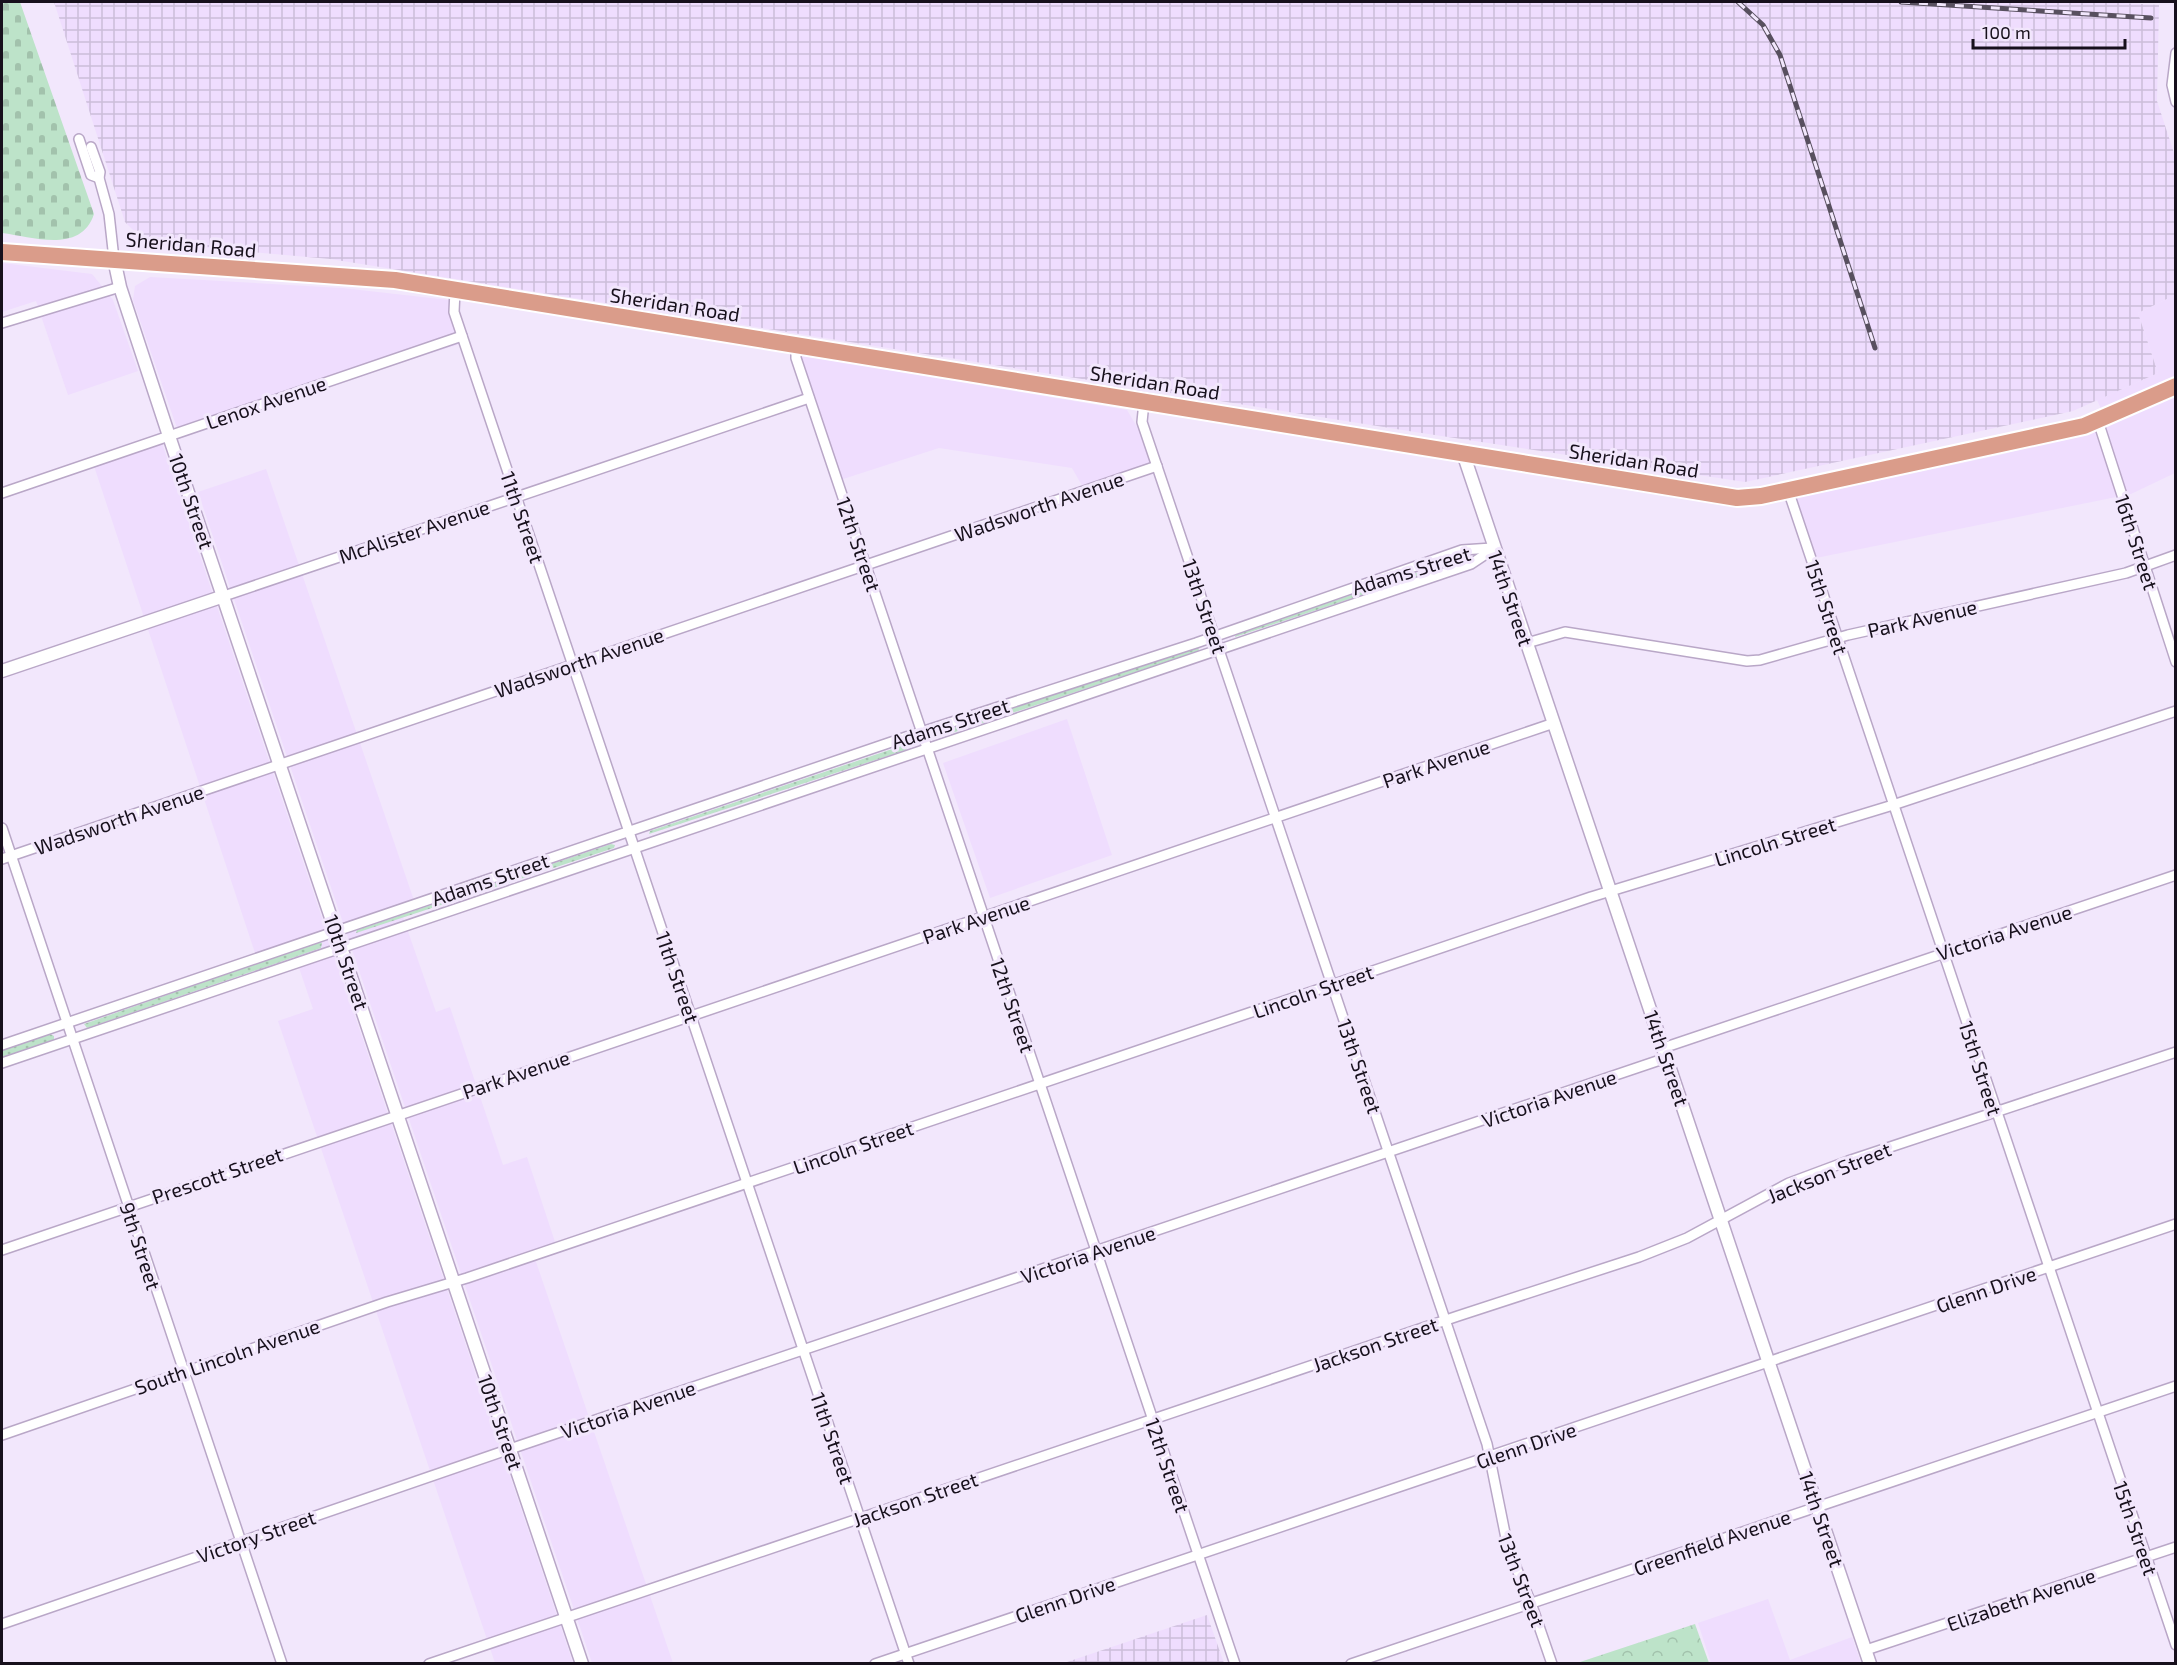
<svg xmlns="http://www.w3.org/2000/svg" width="2177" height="1665" viewBox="0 0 2177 1665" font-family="'Exo 2',sans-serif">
<defs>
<pattern id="industrial-grid" width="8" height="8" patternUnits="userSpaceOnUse" patternTransform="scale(1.5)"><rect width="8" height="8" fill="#efddfe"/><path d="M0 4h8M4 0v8" fill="none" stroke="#ccbdd9"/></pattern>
<pattern id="grass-dots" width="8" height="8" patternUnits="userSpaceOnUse" patternTransform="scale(1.5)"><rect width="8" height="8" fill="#bde3c9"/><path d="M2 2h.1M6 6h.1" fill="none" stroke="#a2c2ac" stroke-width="1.8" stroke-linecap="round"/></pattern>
<pattern id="cemetery-stones" width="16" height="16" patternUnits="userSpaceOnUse" patternTransform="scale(1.5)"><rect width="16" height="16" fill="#bde3c9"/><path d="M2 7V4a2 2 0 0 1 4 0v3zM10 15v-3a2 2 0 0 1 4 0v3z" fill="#a2c2ac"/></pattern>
<pattern id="park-crowns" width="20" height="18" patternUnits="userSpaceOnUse" patternTransform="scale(1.5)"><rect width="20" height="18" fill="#bde3c9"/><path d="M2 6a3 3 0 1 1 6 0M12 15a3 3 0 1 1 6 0" fill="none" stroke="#a2c2ac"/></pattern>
</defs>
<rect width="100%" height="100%" fill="#f2e7fc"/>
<!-- built -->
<g fill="#efddfe">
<path d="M 2,263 L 92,274 L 113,300 L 138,371 L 68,395 L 36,301 L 2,312 Z"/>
<path d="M 150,277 L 342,288 L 449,300 L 463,343 L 179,434 L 133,300 L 135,286 Z"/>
<path d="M 2175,295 L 2175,473 L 2131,494 L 1816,558 L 1796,498 L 2000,455 L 2109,426 L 2097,400 L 2158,373 L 2138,313 Z"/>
<path d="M 794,354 L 1127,410 L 1140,432 L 1152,469 L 1084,489 L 1072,468 L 939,448 L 837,481 Z"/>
<path d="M 161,440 L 573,1663 L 495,1663 L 278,1021 L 313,1009 L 294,953 L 259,965 L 93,463 Z"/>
<path d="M 266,469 L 418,912 L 403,917 L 436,1012 L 450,1007 L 503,1165 L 527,1157 L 557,1248 L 534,1256 L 673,1663 L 592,1663 L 198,492 Z"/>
<path d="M 1067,719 L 1112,855 L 990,898 L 943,763 Z"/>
<path d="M 1768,1599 L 1790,1660 L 1852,1637 L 1861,1663 L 1711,1663 L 1698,1623 Z"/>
</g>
<!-- industrial -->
<g fill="url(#industrial-grid)">
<path d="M 54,2 L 2104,2 L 2159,5 L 2157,101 L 2175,156 L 2175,295 L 2138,313 L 2158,373 L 2073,411 L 1745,482 L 1415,432 L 330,259 L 162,244 L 140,237 L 125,222 Z"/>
<path d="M 1207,1615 L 1224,1663 L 1064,1663 Z"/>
</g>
<!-- grass -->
<g fill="url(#grass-dots)">
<path d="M 1466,556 L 1469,555 L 1470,559 L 1235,637 L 1236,634 Z"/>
<path d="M 1198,646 L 1199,651 L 943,736 L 944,731 Z"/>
<path d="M 904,745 L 907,747 L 906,750 L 649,834 L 650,831 Z"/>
<path d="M 611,844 L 615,845 L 614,848 L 356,933 L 357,930 Z"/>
<path d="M 318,942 L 322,943 L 321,948 L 90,1027 L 87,1028 L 84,1024 Z"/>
<path d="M 50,1034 L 54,1036 L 54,1040 L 2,1058 L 2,1050 Z"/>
</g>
<!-- cemetery -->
<path fill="url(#cemetery-stones)" d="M 2,2 L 20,2 L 94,214 C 81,254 33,237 2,233 Z"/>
<!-- park -->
<path fill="url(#park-crowns)" d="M 1695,1624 L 1709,1663 L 1577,1663 Z"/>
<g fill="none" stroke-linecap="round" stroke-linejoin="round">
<defs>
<g id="minor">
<path d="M 2176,53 L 2172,85 L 2176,102"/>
<path d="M 79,139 L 91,175 L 99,178"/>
<path d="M 91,147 L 100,172 L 99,178 L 109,214 L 114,259"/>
<path d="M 455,290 L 454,312 L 909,1664"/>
<path d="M 2,323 L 120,287"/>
<path d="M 796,345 L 796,358 L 1235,1664"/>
<path d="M 1144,402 L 1142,422 L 1487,1444 L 1508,1548 L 1531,1603 L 1552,1664"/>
<path d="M 2098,421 L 2176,662"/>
<path d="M 1788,490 L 2176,1645"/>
<path d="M 2,493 L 462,336"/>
<path d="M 224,596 L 809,398"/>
<path d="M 1527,643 L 1565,632 L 1747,661 L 1760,660 L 1848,635 L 2126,573 L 2176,555"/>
<path d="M 2,828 L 282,1664"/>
<path d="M 2,859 L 1157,466"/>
<path d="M 2,1045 L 909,736 L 1196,643 L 1462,550 L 1492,548"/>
<path d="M 1663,1048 L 2176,875"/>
<path d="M 2,1063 L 1471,564 L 1495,548"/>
<path d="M 2,1250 L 1554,723"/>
<path d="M 2,1435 L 387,1302 L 467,1278 L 1591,897 L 1893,805 L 2176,711"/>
<path d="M 2,1624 L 510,1449 L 1666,1058"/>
<path d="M 1866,1650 L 2176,1547"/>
<path d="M 429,1664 L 1458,1316 L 1639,1257 L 1687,1238 L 1789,1183 L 1848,1161 L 2176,1052"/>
<path d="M 875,1664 L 2176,1224"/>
<path d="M 1351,1664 L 2176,1386"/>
</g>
<g id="tertiary">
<path d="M 114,259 L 120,287 L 169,436 L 582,1664"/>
<path d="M 1463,453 L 1870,1664"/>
<path d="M 2,671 L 224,596"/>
</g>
<path id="trunk" d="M 2,252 L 395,280 L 1737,498 L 1761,496 L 2084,426 L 2176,386"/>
</defs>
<!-- minor casing -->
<use href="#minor" stroke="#b9a7c7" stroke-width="12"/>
<!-- tertiary casing -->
<use href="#tertiary" stroke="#b9a7c7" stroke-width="15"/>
<!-- trunk casing -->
<use href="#trunk" stroke="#fff" stroke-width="20"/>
<!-- minor -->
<use href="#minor" stroke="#fff" stroke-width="9"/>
<!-- tertiary -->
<use href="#tertiary" stroke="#fff" stroke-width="12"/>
<!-- trunk -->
<use href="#trunk" stroke="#da9c8a" stroke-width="16"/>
<defs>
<g id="rail">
<path d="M 1738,2 L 1763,25 L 1780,55 L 1875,348"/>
<path d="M 1901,2 L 2151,18"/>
</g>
</defs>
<!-- rail casing -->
<use href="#rail" stroke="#58505f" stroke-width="5"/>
<!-- rail -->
<use href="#rail" stroke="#f2e7fc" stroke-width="3" stroke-dasharray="9" stroke-linecap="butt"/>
</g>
<g text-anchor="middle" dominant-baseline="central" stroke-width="6" stroke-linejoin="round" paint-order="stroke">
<!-- street labels -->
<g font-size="20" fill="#17101c" stroke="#f2e7fc">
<text transform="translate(191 244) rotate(5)">Sheridan Road</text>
<text transform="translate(675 304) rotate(9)">Sheridan Road</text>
<text transform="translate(1155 382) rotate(9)">Sheridan Road</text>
<text transform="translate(266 402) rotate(-19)">Lenox Avenue</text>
<text transform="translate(1634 460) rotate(9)">Sheridan Road</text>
<text transform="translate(192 501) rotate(71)">10th Street</text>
<text transform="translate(1039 506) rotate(-19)">Wadsworth Avenue</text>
<text transform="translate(523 517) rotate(71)">11th Street</text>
<text transform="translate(414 531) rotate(-19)">McAlister Avenue</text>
<text transform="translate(2137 542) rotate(72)">16th Street</text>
<text transform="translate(859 544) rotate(71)">12th Street</text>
<text transform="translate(1411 570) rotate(-17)">Adams Street</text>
<text transform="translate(1511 598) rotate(71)">14th Street</text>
<text transform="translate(1205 606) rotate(71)">13th Street</text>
<text transform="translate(1827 607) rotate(72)">15th Street</text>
<text transform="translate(1922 618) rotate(-13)">Park Avenue</text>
<text transform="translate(579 662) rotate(-19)">Wadsworth Avenue</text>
<text transform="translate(950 723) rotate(-18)">Adams Street</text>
<text transform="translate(1436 763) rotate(-19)">Park Avenue</text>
<text transform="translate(119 819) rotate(-19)">Wadsworth Avenue</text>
<text transform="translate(1775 841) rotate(-17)">Lincoln Street</text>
<text transform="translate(490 879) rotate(-19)">Adams Street</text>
<text transform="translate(976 919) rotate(-19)">Park Avenue</text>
<text transform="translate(2004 932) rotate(-18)">Victoria Avenue</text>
<text transform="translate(347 962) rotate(71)">10th Street</text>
<text transform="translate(678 977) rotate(71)">11th Street</text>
<text transform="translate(1313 991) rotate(-19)">Lincoln Street</text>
<text transform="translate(1013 1005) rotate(71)">12th Street</text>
<text transform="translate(1667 1058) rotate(71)">14th Street</text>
<text transform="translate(1360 1066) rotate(71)">13th Street</text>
<text transform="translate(1981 1068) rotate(72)">15th Street</text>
<text transform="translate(516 1074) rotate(-19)">Park Avenue</text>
<text transform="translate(1549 1098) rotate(-19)">Victoria Avenue</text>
<text transform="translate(853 1147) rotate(-19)">Lincoln Street</text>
<text transform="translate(1829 1172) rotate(-22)">Jackson Street</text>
<text transform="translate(217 1175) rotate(-19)">Prescott Street</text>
<text transform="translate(141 1246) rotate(72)">9th Street</text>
<text transform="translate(1088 1254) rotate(-19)">Victoria Avenue</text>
<text transform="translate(1986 1289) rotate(-19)">Glenn Drive</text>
<text transform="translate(1375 1344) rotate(-19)">Jackson Street</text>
<text transform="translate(227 1356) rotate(-19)">South Lincoln Avenue</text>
<text transform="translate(628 1409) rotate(-19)">Victoria Avenue</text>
<text transform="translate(501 1422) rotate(71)">10th Street</text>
<text transform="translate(833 1438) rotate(71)">11th Street</text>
<text transform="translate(1526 1445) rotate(-19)">Glenn Drive</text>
<text transform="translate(1168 1465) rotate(71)">12th Street</text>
<text transform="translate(915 1499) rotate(-19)">Jackson Street</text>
<text transform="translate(1822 1519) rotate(71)">14th Street</text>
<text transform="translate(2136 1528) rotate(71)">15th Street</text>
<text transform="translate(256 1536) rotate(-19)">Victory Street</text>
<text transform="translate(1712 1542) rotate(-19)">Greenfield Avenue</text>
<text transform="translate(1522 1580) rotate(69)">13th Street</text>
<text transform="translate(1065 1599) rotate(-19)">Glenn Drive</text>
<text transform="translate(2021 1599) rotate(-19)">Elizabeth Avenue</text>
</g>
</g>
<!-- border -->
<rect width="2177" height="1665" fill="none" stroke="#17101c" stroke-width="6"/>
<!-- scale -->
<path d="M1973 39v9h152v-9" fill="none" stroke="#17101c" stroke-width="3"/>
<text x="1982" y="39" font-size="18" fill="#17101c" stroke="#f2e7fc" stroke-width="4.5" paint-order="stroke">100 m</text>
</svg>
